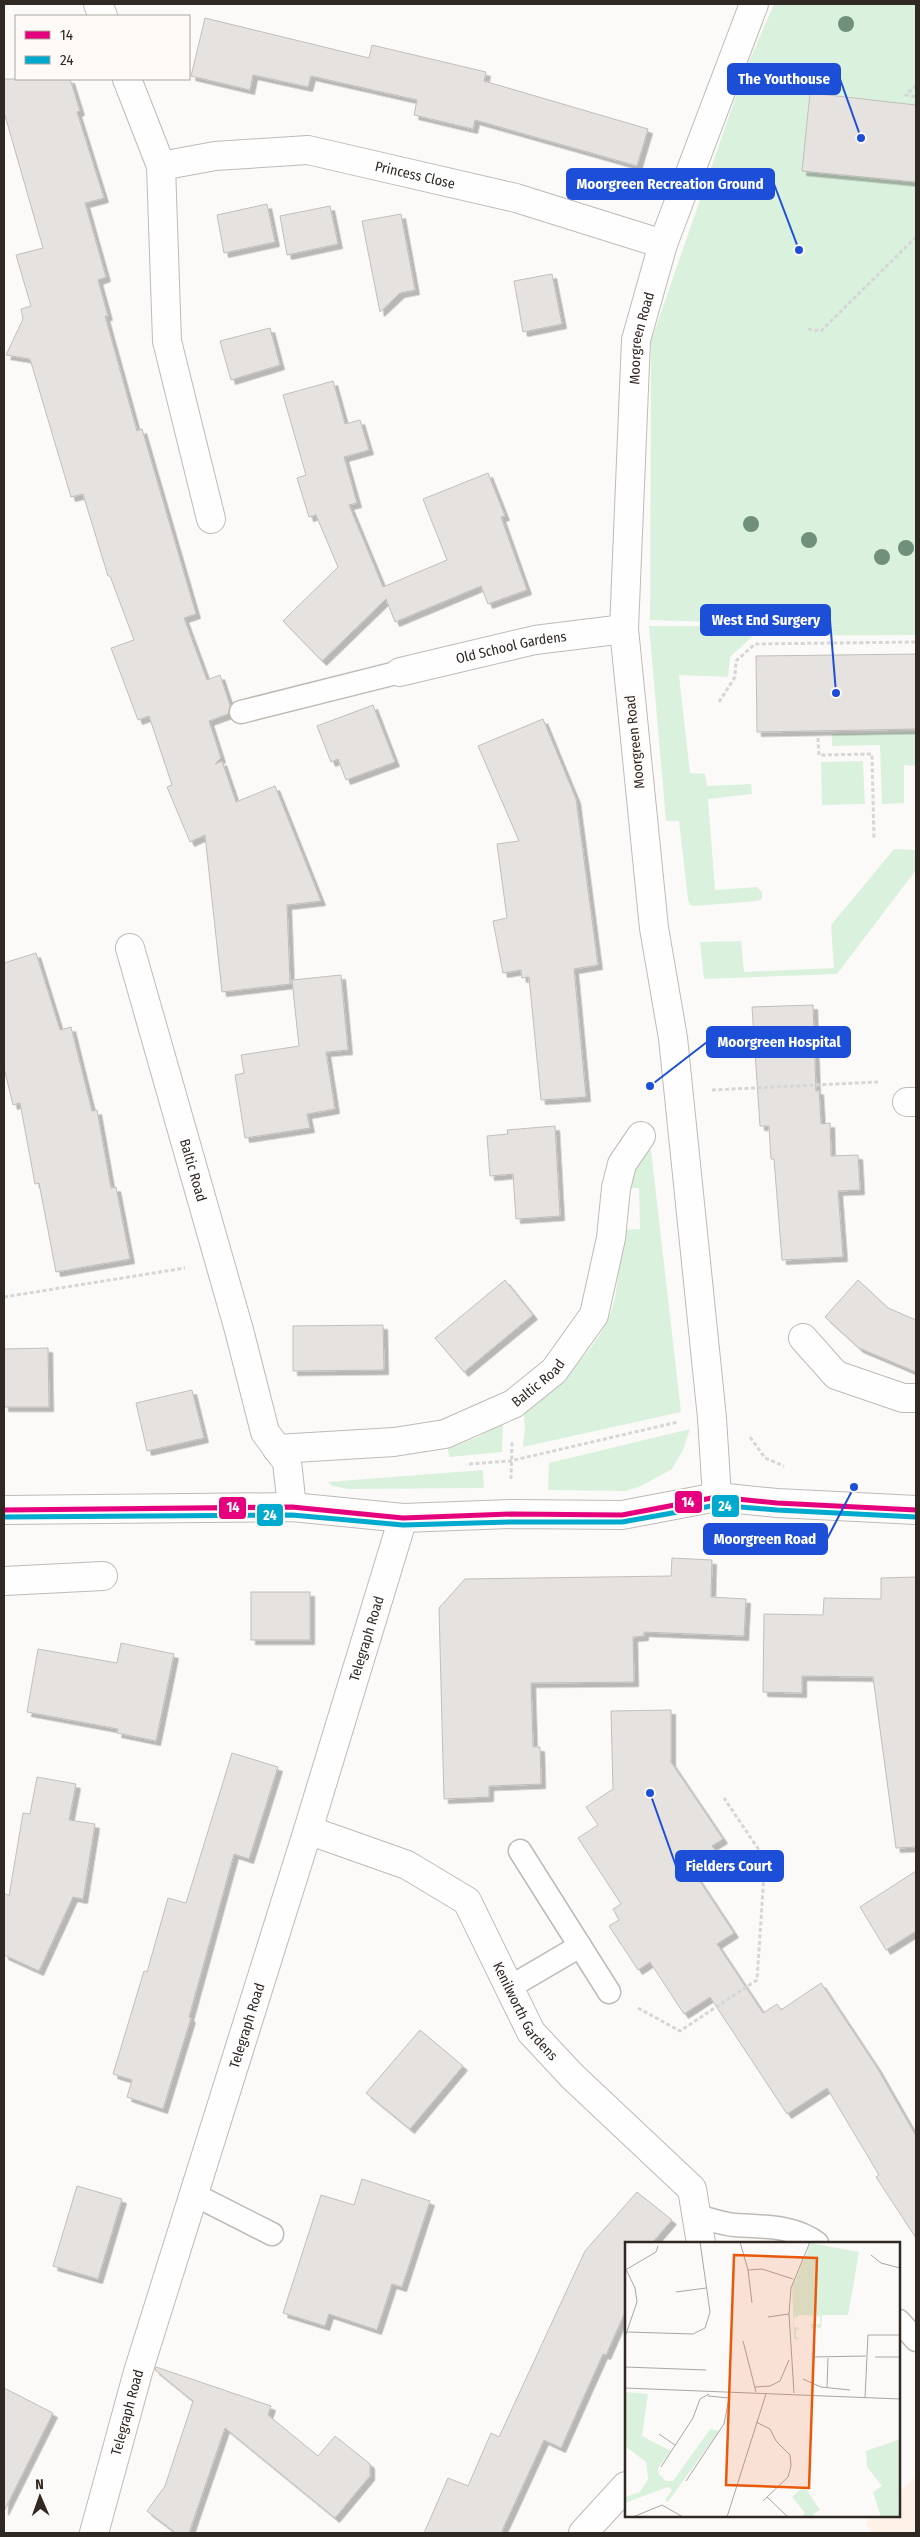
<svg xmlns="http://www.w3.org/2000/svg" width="920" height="2537" viewBox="0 0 920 2537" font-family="'Fira Sans Condensed',sans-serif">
<defs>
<filter id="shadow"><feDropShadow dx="4.5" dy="4.5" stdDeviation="0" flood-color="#0004"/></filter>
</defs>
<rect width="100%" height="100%" fill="#fcfaf8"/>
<!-- built -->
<path fill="#fef2e8" d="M 916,2476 L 916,2533 L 872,2533 L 865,2523 L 873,2516 L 899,2516 L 899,2492 Z"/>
<!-- green -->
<g fill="#daf1dd">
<path d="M 774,4 L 916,4 L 916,635 L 753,636 L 730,657 L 728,677 L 679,675 L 690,773 L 705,774 L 707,786 L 751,784 L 752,794 L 708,799 L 715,890 L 757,887 L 762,892 L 762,899 L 757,901 L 695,906 L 690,905 L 688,900 L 679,821 L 666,821 L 649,626 L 846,626 L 650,620 L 651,341 L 744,73 Z"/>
<path d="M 916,732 L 916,766 L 904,765 L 904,803 L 882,804 L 880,745 L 832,746 L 832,734 Z"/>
<path d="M 863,761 L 865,804 L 822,805 L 821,762 Z"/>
<path d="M 894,849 L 916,850 L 916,870 L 837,974 L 704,979 L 700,942 L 741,941 L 744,972 L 834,968 L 831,925 Z"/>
<path d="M 651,1150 L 681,1412 L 523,1447 L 525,1426 L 523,1410 C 556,1385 588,1359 607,1322 C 620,1296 618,1259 621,1230 L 640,1229 L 639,1188 L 627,1188 C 631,1175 637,1155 651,1150 Z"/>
<path d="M 503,1422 L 502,1452 L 449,1457 L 448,1449 L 478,1437 Z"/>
<path d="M 690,1429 L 683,1450 L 672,1469 L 641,1486 L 626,1491 L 548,1490 L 549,1463 Z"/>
<path d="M 483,1470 L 484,1488 L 348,1489 L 332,1486 L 328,1482 Z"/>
</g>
<!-- building -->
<g fill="#e6e2df" stroke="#c2beba" filter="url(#shadow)">
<path d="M 205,18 L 369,58 L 372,45 L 486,72 L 484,81 L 648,129 L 637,166 L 475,120 L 473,129 L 414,115 L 417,100 L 311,76 L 308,87 L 253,75 L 250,90 L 191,76 Z"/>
<path d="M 4,79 L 70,79 L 80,111 L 77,112 L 104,198 L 85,203 L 106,277 L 98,280 L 108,316 L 105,316 L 137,431 L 142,429 L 196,614 L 184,618 L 207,680 L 220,675 L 230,705 L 228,714 L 209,721 L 221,758 L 215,764 L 222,761 L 236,802 L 275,786 L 321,901 L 287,905 L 290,984 L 222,992 L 205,835 L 190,842 L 167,787 L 172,785 L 149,716 L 138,720 L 111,648 L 134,640 L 110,576 L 108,576 L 83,494 L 71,497 L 30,359 L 6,355 L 23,319 L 21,309 L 31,306 L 16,255 L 43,248 L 4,112 Z"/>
<path d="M 810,93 L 916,105 L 916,182 L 802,171 Z"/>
<path d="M 267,204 L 275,242 L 224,253 L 217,215 Z"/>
<path d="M 330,206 L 338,244 L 287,255 L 280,216 Z"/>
<path d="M 401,214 L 415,290 L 400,293 L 380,312 L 362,221 Z"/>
<path d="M 552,274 L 562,324 L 523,332 L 514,281 Z"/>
<path d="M 270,328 L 280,365 L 231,380 L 220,341 Z"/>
<path d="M 333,381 L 345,424 L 360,420 L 369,450 L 344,457 L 357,503 L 349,505 L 383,587 L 447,560 L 423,499 L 488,473 L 505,516 L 501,517 L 527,590 L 488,604 L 481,586 L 395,622 L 386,599 L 322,661 L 283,621 L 338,567 L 316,515 L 309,517 L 297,478 L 306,475 L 283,395 Z"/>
<path d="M 916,654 L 916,729 L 757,732 L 756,656 Z"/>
<path d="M 373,705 L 395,762 L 346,780 L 338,759 L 331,762 L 317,726 Z"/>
<path d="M 543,719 L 576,799 L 598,965 L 574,969 L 586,1097 L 541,1100 L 529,977 L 522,978 L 521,970 L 503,973 L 493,921 L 507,918 L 497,844 L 519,841 L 478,746 Z"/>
<path d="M 36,953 L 60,1030 L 71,1027 L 92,1111 L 97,1110 L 111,1188 L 116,1187 L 130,1259 L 56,1272 L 39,1183 L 35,1184 L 20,1103 L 13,1105 L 4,1068 L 4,963 Z"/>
<path d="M 341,975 L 348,1050 L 326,1052 L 335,1109 L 307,1114 L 310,1128 L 245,1138 L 235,1075 L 244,1073 L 241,1055 L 299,1046 L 292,980 Z"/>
<path d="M 813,1005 L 816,1091 L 819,1090 L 821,1124 L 830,1123 L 831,1156 L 858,1155 L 860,1190 L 838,1191 L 843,1257 L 782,1260 L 774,1159 L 771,1159 L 769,1126 L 760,1126 L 752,1007 Z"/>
<path d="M 555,1126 L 560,1216 L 516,1219 L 513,1174 L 490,1176 L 487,1136 L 508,1134 L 507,1130 Z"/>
<path d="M 505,1280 L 533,1315 L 464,1372 L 435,1338 Z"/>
<path d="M 858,1280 L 888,1308 L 916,1320 L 916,1372 L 859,1348 L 825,1317 Z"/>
<path d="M 383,1325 L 384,1370 L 293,1371 L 293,1326 Z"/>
<path d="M 48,1348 L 49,1407 L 4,1407 L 4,1349 Z"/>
<path d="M 192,1390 L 204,1438 L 147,1451 L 136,1403 Z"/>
<path d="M 672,1558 L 712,1560 L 711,1597 L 746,1599 L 744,1636 L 644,1632 L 644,1636 L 633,1637 L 634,1682 L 531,1683 L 533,1747 L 540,1747 L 541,1784 L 489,1786 L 489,1797 L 444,1799 L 439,1608 L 465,1579 L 671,1576 Z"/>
<path d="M 916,1577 L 916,1847 L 896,1848 L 873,1677 L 802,1676 L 802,1693 L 763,1692 L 764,1614 L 823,1615 L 824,1598 L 881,1599 L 881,1578 Z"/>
<rect x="251" y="1592" width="59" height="48"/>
<path d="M 121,1643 L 174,1654 L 156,1741 L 117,1733 L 118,1729 L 27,1712 L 38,1649 L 117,1663 Z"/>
<path d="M 671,1710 L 671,1762 L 723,1839 L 712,1846 L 720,1857 L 695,1874 L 734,1933 L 717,1944 L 763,2013 L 777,2004 L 781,2010 L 821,1983 L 876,2066 L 916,2136 L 916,2238 L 876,2177 L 879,2175 L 827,2088 L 787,2114 L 710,1997 L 684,2014 L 650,1962 L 638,1970 L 609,1926 L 619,1920 L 613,1909 L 621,1904 L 578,1838 L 598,1825 L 586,1807 L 613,1789 L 611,1711 Z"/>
<path d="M 232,1753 L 278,1767 L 249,1859 L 234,1854 L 189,2017 L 191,2018 L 163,2109 L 127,2097 L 132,2080 L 113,2074 L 144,1971 L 147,1972 L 168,1898 L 186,1903 Z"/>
<path d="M 37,1777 L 76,1784 L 69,1820 L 95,1824 L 83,1899 L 73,1897 L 39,1971 L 4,1955 L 4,1893 L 9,1896 L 23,1813 L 30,1814 Z"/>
<path d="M 916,1871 L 916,1931 L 886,1950 L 860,1907 Z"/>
<path d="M 420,2030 L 463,2066 L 410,2129 L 366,2093 Z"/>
<path d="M 362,2179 L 430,2201 L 402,2287 L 392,2284 L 377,2330 L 329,2314 L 325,2326 L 283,2313 L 321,2195 L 354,2205 Z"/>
<path d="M 77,2186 L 122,2199 L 98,2279 L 53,2266 Z"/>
<path d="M 637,2192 L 672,2220 L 652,2243 L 626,2243 L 626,2310 L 606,2355 L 603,2354 L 561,2448 L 544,2440 L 501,2533 L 424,2533 L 448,2478 L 468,2486 L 491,2433 L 499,2437 L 585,2251 Z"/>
<path d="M 156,2367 L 271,2406 L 268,2415 L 318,2456 L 335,2436 L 370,2464 L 370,2476 L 335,2518 L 225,2428 L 189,2533 L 176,2533 L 147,2511 L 165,2486 L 193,2401 L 155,2370 Z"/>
<path d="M 4,2388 L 53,2413 L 4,2511 Z"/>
</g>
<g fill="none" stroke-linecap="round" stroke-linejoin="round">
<defs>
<g id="lane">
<path d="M 241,712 L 400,672"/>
<path d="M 520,1851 L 609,1992"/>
<path d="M 510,1987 L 580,1946"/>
<path d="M 193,2194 L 272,2234"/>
<path d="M 697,2216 C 709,2219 722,2224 735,2225 C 763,2227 793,2225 817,2243"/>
<path d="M 899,2321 L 916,2340"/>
</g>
<g id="street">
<path d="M 98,4 L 103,16"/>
<path d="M 127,79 L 161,166 L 167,341 L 211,519"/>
<path id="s1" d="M 161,166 L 215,156 L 308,150 L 516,198 L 663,244"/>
<path id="s2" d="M 400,672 L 535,640 L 624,629"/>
<path id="s3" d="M 130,948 L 239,1330 L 265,1432 L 287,1462 L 292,1507"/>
<path d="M 907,1102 L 916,1102"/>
<path d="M 803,1338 L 836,1375 L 903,1398 L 916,1398"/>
<path id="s4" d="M 277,1449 L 394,1442 L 445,1434 L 513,1404 L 554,1371 L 594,1315 L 611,1238 L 616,1188 L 622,1164 L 641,1136"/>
<path d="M 4,1581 L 103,1576"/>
<path id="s5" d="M 308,1830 L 407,1865 L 467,1901 L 531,2032 L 572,2076 L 692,2189 L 701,2243"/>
<path d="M 583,2533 L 626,2486"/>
</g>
<g id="secondary">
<path id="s6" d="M 717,1497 L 712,1418 L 673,1038 L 654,928 L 624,629 L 636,340 L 663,244 L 754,4"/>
<path d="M 4,1510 L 292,1507 L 403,1518 L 512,1514 L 622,1515 L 717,1497 L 777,1503 L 916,1510"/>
<path id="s7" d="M 94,2533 L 138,2372 L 308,1830 L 403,1518"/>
</g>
</defs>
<!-- lane casing -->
<use href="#lane" stroke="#bebab6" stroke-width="25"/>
<!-- street casing -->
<use href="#street" stroke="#bebab6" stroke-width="30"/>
<!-- secondary casing -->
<use href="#secondary" stroke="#bebab6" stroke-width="30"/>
<!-- path -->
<g stroke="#d7d6d6" stroke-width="3" stroke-dasharray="4 2.5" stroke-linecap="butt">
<path d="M 916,85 L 906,95 L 916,97"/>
<path d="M 808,329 L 821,331 L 916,237"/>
<path d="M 719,702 L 735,677 L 736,661 L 755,644 L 916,642"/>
<path d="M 818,738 L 819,755 L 872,754 L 874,839"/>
<path d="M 712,1090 L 878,1082"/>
<path d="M 4,1297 L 185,1268"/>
<path d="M 750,1437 L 765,1458 L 784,1466"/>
<path d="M 469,1464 L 510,1461 L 678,1422"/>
<path d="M 511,1479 L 512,1442"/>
<path d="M 638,2008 L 680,2031 L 757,1980 L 765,1859 L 724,1798"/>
</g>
<!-- lane -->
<use href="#lane" stroke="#fffefe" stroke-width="22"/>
<!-- street -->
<use href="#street" stroke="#fffefe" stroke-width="28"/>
<!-- secondary -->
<use href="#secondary" stroke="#fffefe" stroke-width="28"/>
<defs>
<path id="bus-1" d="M 4,1510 L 292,1507 L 403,1518 L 512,1514 L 622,1515 L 717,1497 L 777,1503 L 916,1510"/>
<path id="bus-2" d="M 4,1517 L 292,1515 L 403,1525 L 512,1522 L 622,1522 L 717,1505 L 777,1510 L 916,1517"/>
</defs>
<!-- bus-1 casing -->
<use href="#bus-1" stroke="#fdfaf7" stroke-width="9"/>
<!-- bus-2 casing -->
<use href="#bus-2" stroke="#fdfaf7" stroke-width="9"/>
<!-- bus-1 -->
<use href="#bus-1" stroke="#e5007d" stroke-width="5"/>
<!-- bus-2 -->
<use href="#bus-2" stroke="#00a9ce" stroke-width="5"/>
</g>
<!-- trees -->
<g fill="#71907c">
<circle cx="846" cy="24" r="8"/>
<circle cx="751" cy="524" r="8"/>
<circle cx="809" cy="540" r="8"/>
<circle cx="906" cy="548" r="8"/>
<circle cx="882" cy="557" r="8"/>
</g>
<g text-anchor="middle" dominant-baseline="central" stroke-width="4" stroke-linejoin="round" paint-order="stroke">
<!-- street labels -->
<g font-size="14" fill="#2f2823" stroke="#fdfaf7">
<text stroke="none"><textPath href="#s1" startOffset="258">Princess Close</textPath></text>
<text stroke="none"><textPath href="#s6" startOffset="1165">Moorgreen Road</textPath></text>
<text stroke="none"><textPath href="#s2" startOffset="114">Old School Gardens</textPath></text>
<text transform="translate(635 742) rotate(-96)">Moorgreen Road</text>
<text stroke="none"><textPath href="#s3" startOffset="231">Baltic Road</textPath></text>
<text stroke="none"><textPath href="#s4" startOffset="276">Baltic Road</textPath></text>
<text stroke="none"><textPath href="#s7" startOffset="935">Telegraph Road</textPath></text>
<text stroke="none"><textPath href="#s5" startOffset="300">Kenilworth Gardens</textPath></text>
<text stroke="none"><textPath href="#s7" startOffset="530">Telegraph Road</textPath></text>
<text stroke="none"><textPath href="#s7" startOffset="125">Telegraph Road</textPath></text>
</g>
</g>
<!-- overview -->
<g transform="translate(625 2242)">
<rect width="275" height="275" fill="#fcfaf8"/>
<path d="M 186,1 L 234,10 L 229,40 L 223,73 L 197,73 L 196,86 L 189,85 L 186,88 L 186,83 L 182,82 L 195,82 L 195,74 L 175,73 L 169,76 L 169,85 L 175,86 L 171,88 L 171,95 L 175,97 L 169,97 L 167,46 ZM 0,150 L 23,152 L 17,194 L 46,209 L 33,226 L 34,232 L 41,239 L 48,239 L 85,187 L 94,189 L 43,260 L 40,258 L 47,248 L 43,245 L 0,261 L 0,255 L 15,250 L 23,237 L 21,220 L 0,204 ZM 275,197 L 275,275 L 256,275 L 248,250 L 257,244 L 242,225 L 241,209 ZM 179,244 L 195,268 L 188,272 L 190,275 L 176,275 L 180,271 L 167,255 Z" fill="#daf1dd"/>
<path fill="none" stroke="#aaa6a3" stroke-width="1" d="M 115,0 L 123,28 L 127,61M 246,13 L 256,21 L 275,26M 0,25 L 10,46 L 12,60 L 0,95M 2,27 L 31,10 L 33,4M 123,28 L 137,27 L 168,37M 51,50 L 81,46M 143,75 L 164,72M 2,90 L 68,92 L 80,86 L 85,70 L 75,0M 118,99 L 131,150M 188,115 L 241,114M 250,115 L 275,115M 0,125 L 81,128M 178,137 L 196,145 L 225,148M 130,145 L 145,144 L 155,139 L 164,118M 0,146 L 275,157M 202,146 L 203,116M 169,151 L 164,72 L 166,46 L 185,0M 240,156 L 243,93 L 275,93M 131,180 L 145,187 L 151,199 L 165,213 L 166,224 L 163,235 L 138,259M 34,192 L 50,203M 36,225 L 68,176 L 75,157 L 84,152M 61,239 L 99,182 L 104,156 L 83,154M 142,255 L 163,275M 8,275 L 37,263 L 58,275M 102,275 L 141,152"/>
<path fill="#e8590c" fill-opacity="0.15" stroke="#e8590c" stroke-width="2.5" d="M 109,13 L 192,16 L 184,246 L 101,243 Z"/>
<rect width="275" height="275" fill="none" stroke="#2f2823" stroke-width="2.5"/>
</g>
<!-- callouts -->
<path fill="none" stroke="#1d4ed8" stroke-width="2" d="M861 138L840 79M799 250L774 184M836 693L830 620M650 1086L707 1042M854 1487L827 1539M650 1793L676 1866"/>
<g fill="#1d4ed8" stroke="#fdfaf7" stroke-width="2">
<circle cx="861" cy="138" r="5"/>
<circle cx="799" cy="250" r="5"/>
<circle cx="836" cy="693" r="5"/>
<circle cx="650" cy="1086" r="5"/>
<circle cx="854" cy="1487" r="5"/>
<circle cx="650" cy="1793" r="5"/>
</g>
<g fill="#1d4ed8" stroke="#1d4ed8" stroke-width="2">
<rect x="728" y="64" width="112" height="30" rx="5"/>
<rect x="567" y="169" width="207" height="30" rx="5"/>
<rect x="701" y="605" width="129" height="30" rx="5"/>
<rect x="707" y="1027" width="143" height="30" rx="5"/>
<rect x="704" y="1524" width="123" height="30" rx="5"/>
<rect x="676" y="1851" width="107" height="30" rx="5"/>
</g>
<g font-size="15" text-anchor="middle" font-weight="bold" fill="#fff">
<text x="784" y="84">The Youthouse</text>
<text x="670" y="189">Moorgreen Recreation Ground</text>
<text x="766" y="625">West End Surgery</text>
<text x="779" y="1047">Moorgreen Hospital</text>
<text x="765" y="1544">Moorgreen Road</text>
<text x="729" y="1871">Fielders Court</text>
</g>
<g stroke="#fdfaf7" stroke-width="2">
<rect x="674" y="1490" width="29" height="24" rx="5" fill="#e5007d"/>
<rect x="711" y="1494" width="29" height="24" rx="5" fill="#00a9ce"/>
<rect x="218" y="1496" width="29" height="24" rx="5" fill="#e5007d"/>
<rect x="256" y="1503" width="28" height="24" rx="5" fill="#00a9ce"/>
</g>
<g font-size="14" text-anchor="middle" font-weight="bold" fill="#fff">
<text x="688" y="1507">14</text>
<text x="725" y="1511">24</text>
<text x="233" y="1512">14</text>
<text x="270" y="1520">24</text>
</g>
<!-- border -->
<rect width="920" height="2537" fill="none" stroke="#2f2823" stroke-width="10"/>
<!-- legend -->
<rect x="15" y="15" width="175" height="65" fill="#fdfaf7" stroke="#aba6a2"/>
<rect x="25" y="31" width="25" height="8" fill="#e5007d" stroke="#aba6a2"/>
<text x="60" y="40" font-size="15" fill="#2f2823">14</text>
<rect x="25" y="56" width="25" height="8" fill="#00a9ce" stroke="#aba6a2"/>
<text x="60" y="65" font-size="15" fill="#2f2823">24</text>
<!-- north arrow -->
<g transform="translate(40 2497) rotate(358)" stroke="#fdfaf7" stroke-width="4" paint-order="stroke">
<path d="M0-4L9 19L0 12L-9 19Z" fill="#2f2823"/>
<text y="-8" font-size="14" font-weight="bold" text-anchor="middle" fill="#2f2823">N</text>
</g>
</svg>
